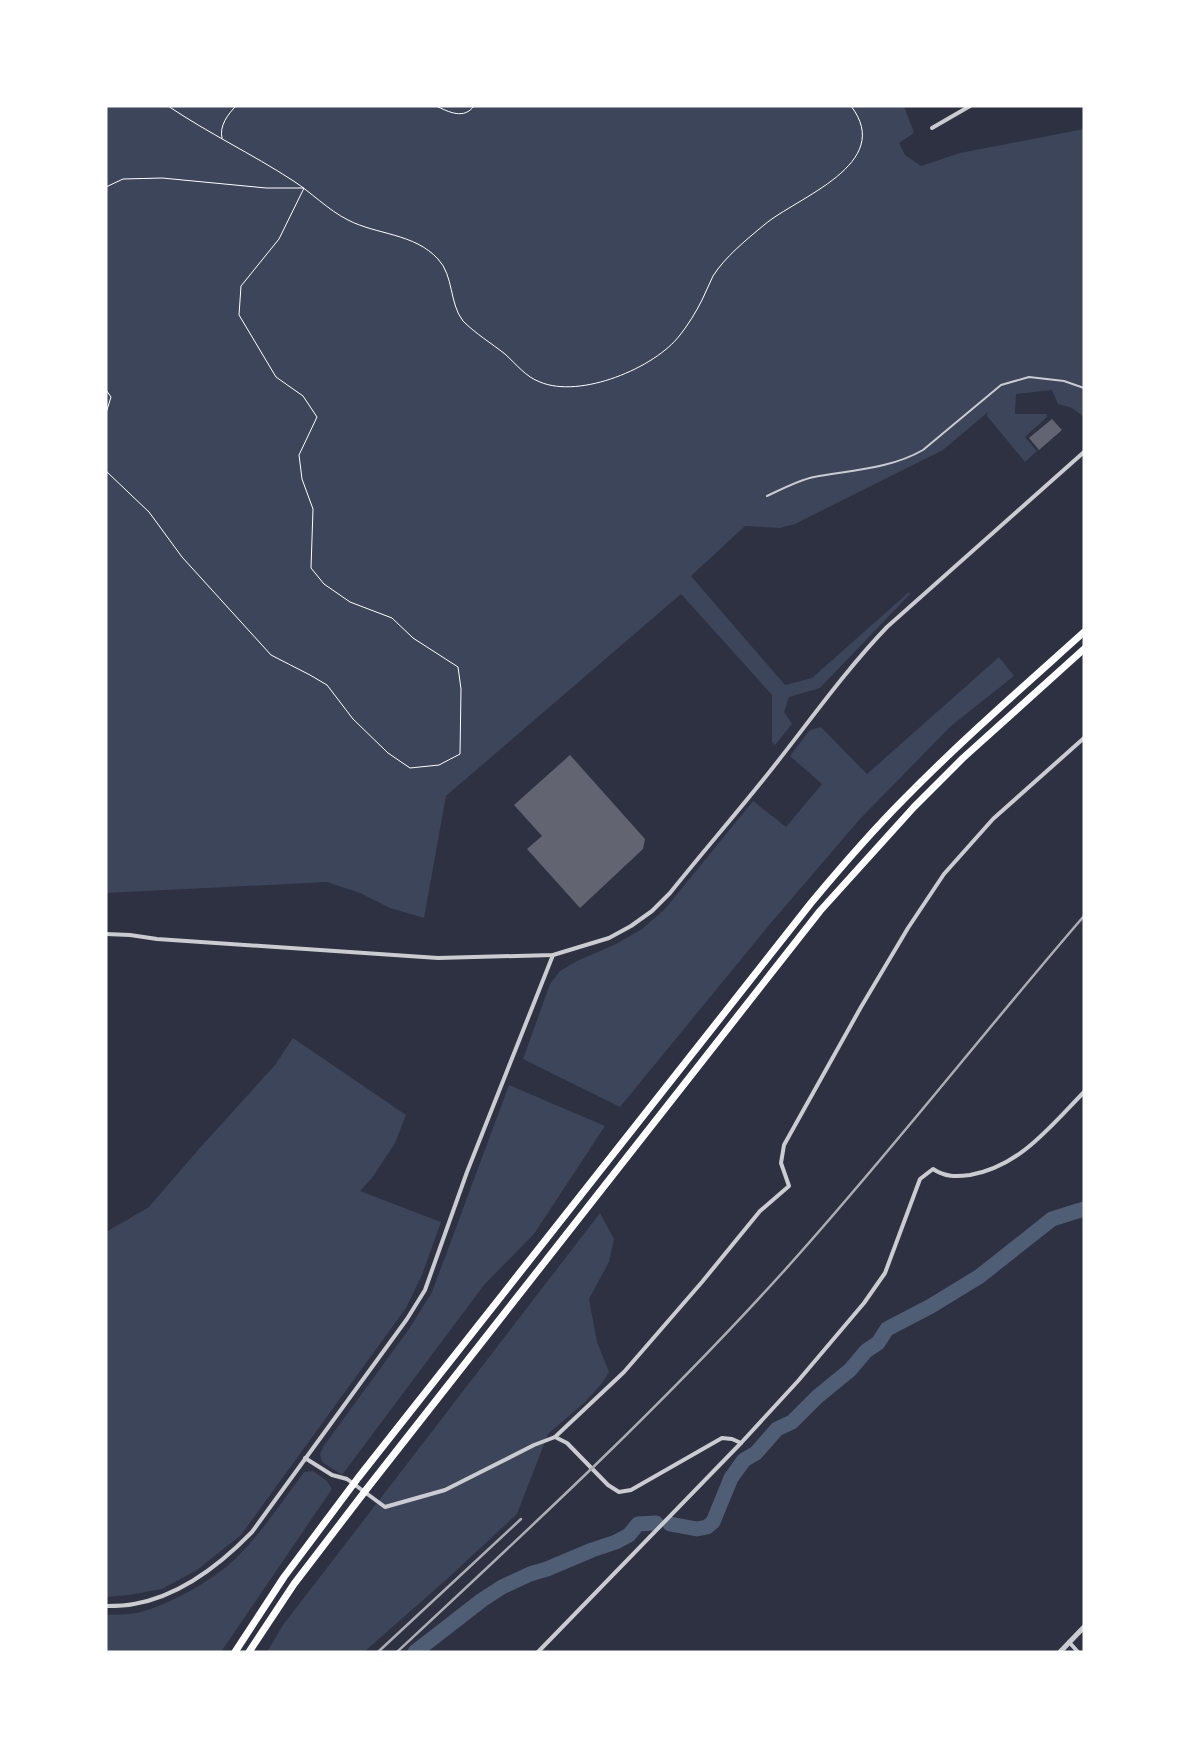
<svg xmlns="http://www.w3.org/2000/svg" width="1190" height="1758" viewBox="0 0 1190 1758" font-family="'Exo 2',sans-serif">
<rect width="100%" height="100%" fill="#2d3142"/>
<!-- green -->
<g fill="#3c4559">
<path d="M 106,106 L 904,106 L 914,133 L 899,143 L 905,155 L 921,166 L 960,153 L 1084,129 L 1084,417 L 1072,408 L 1058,404 L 1052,390 L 1016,394 L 1015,414 L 1046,414 L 1047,417 L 1025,437 L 1037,451 L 1025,462 L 987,416 L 988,412 L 943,450 L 795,524 L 780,528 L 745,526 L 691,576 L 785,685 L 812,678 L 909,592 L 910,594 L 820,688 L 789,697 L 784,712 L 792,724 L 775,745 L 772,742 L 772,695 L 681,594 L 446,796 L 424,918 L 390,908 L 360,893 L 327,882 L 106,893 Z"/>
<path d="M 999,657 L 1014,676 L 951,726 L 860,819 L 770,924 L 620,1107 L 523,1059 L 550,984 L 560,971 L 577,961 L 616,944 L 642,929 L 665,909 L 753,801 L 786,827 L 822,784 L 790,756 L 810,730 L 821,727 L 867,774 Z"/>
<path d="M 293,1038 L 406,1115 L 395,1143 L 372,1178 L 360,1191 L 441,1222 L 422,1275 L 406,1308 L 241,1535 L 197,1570 L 162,1589 L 129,1595 L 106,1597 L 106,1232 L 149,1207 L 198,1150 L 275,1065 Z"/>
<path d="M 509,1085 L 605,1126 L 534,1234 L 484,1285 L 342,1475 L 322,1462 L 320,1454 L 323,1447 L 409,1329 L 432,1292 Z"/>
<path d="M 600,1213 L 614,1239 L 609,1262 L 589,1299 L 597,1342 L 609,1372 L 603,1382 L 585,1402 L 548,1434 L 517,1514 L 447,1579 L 364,1652 L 267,1652 L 283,1625 Z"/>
<path d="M 313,1471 L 327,1481 L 332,1489 L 221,1652 L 106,1652 L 106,1615 C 116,1614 127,1615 137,1613 C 170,1605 218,1578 241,1553 C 265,1528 284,1499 304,1472 Z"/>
</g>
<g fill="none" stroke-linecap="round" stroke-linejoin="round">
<!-- river -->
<g stroke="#4f5d75" stroke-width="15">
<path d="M 670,1524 L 697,1529 L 707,1527 L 713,1522 L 731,1478 L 744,1460 L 756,1453 L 777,1429 L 792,1422 L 817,1397 L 850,1370 L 866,1351 L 878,1343 L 887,1329 L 931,1306 L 980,1276 L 1052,1219 L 1084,1209"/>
<path d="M 415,1652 L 482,1600 L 502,1587 L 530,1574 L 547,1569 L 592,1550 L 616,1542 L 629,1535 L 638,1524 L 656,1523"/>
</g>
</g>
<!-- building -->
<g fill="#626471">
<path d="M 1052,419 L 1062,430 L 1039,450 L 1029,438 Z"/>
<path d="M 570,755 L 645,839 L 643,849 L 580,908 L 527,849 L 542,836 L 514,805 Z"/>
</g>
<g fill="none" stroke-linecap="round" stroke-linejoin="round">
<!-- path -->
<g stroke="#fff" stroke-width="1">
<path d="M 168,106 C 208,133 252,154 292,180 C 311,192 328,210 348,220 C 377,235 414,233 438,259 C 454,276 449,303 463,321 C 476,334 491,343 505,354 C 516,364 526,377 540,382 C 580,399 655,368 680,335 C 688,325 696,312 702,300 C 706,292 709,284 713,276 C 725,257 746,240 764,225 C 797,197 896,164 851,106"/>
<path d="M 436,106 C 449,112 464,120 474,106"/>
<path d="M 222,138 C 219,126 228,114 236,106"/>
<path d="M 106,187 L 123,179 L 162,178 L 266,188 L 304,188 L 279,239 L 241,286 L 239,315 L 276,377 L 303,396 L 317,417 L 299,455 L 302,479 L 313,509 L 311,568 L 324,584 L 350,602 L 392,618 L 413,638 L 458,667 L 461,689 L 460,754 L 439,765 L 410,768 L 388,753 L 353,719 L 327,685 L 310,675 L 271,655 L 182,557 L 149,512 L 107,472 L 106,470"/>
<path d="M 106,390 L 111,397 L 106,413"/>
</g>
<!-- service -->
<path stroke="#caccd0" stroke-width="2" d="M 767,496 C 782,489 799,480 814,477 C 851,470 890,469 923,450 L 1001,385 L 1029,377 L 1064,381 L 1084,388"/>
<!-- minor -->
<g stroke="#caccd0" stroke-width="4">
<path d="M 932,128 L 970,106"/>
<path d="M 106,934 L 130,935 L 157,939 L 438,958 L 553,955 L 609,938 L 631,926 L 652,911 L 670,893 C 702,853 735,815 767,775 C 807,725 843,673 887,627 L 1084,452"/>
<path d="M 555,1437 L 624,1372 L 702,1282 L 760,1211 L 789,1186 L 781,1163 L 784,1145 L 861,1007 L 908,928 L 944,874 L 993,819 L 1084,738"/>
<path d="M 305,1458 L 332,1475 L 347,1479 L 385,1507 L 445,1490 L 534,1445 L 555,1437 L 567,1443 L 608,1485 L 619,1492 L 631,1490 L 722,1438 L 732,1439 L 741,1443"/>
<path d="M 106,1606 C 115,1606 125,1606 134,1604 C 180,1596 220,1565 252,1532 L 407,1319 L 425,1290 L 467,1172 L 553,955"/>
<path d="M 1069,1642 L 1078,1652"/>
<path d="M 538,1652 L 741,1443 L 798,1381 L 864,1303 L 885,1273 L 920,1179 L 933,1169 C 945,1177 956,1177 970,1175 C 1020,1166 1050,1127 1084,1092"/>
</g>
<!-- tertiary -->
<path stroke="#caccd0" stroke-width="5" d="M 1060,1652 L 1084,1627"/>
<!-- trunk -->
<g stroke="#fff" stroke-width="7">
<path d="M 235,1652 L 284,1577 L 358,1478 L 811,903 C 841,867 872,831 905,798 C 962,740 1024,686 1084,632"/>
<path d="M 249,1652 L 294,1584 L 369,1486 L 820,911 L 914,807 L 963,758 L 1084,649"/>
</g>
<!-- rail -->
<g stroke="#abadb3" stroke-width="2.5">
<path d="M 378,1652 L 521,1519"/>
<path d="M 397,1652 C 529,1529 662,1406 783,1272 C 887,1157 982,1034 1084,916"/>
</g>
</g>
<!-- border -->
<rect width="1190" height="1758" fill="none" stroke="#ffffff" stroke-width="215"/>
</svg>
